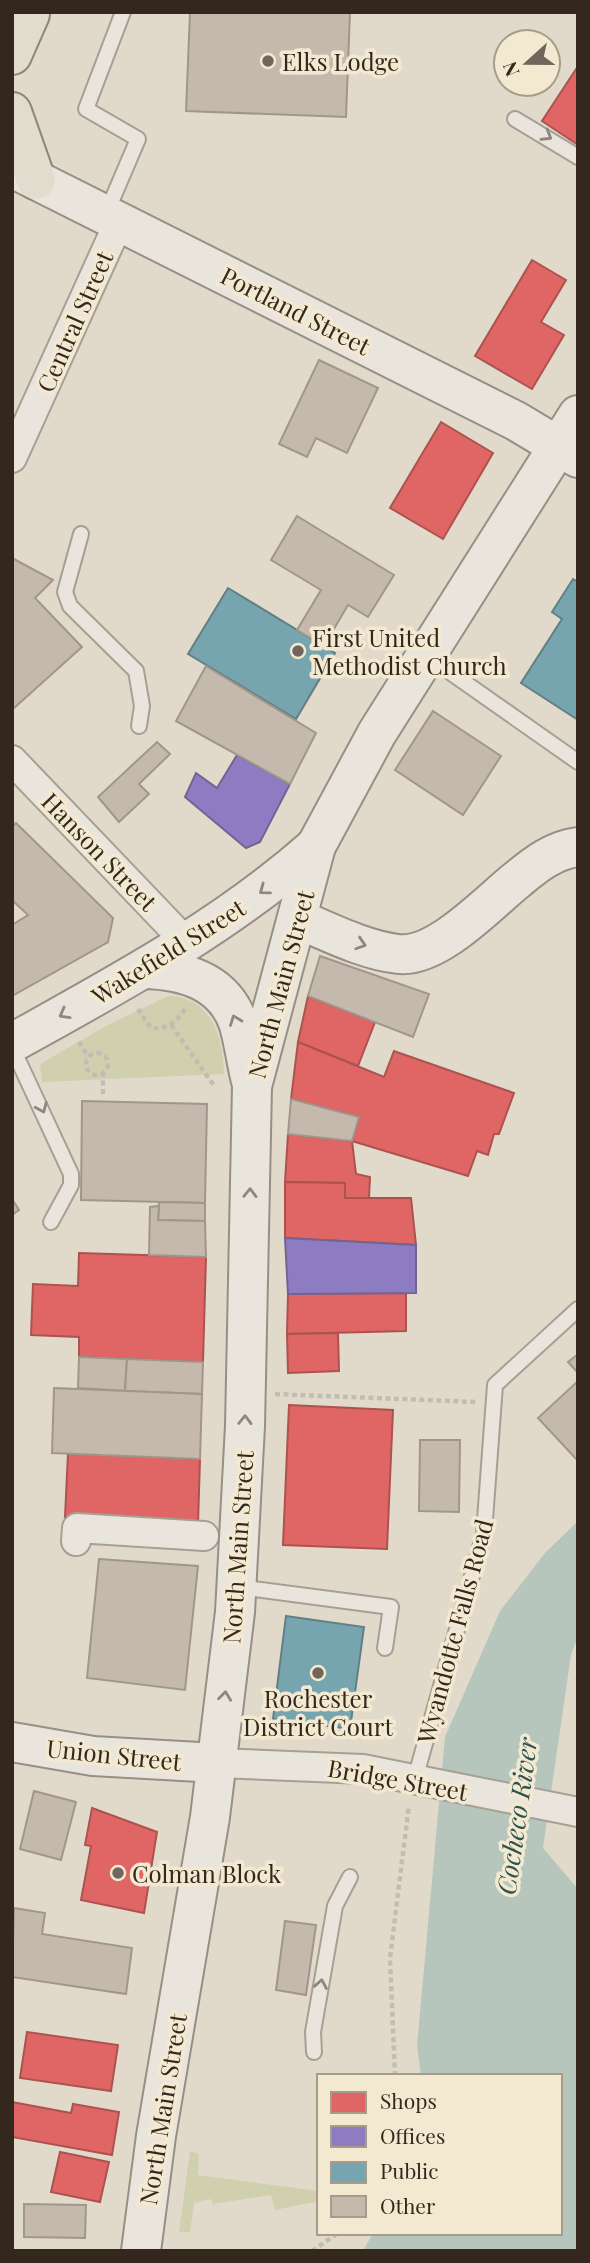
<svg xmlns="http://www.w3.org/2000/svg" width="590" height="2263" viewBox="0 0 590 2263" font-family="'Playfair Display',serif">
<rect width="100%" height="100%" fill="#e1dacb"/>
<!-- green -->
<g fill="#d0d0ae">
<path d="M 168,996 C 212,997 223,1037 224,1074 L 42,1082 L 40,1064 L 106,1026 Z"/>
<path d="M 190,2151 L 199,2154 L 198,2175 L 319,2191 L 319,2201 L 275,2210 L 271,2195 L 213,2204 L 211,2199 L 194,2203 L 190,2232 L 179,2232 Z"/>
</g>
<!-- water -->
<path fill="#b6c6bc" d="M 578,1521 L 578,1636 L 571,1655 L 543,1848 L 578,1889 L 578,2251 L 363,2251 L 373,2233 L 560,2233 L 560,2076 L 421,2076 L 417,2046 L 445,1737 L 500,1611 L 545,1553 Z"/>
<!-- shops -->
<g fill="#e06666" stroke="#ac5350" stroke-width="2">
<path d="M 578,66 L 578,145 L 542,121 Z"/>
<path d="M 532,260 L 566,280 L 541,322 L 564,335 L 532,389 L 475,356 Z"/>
<path d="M 441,422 L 493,453 L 443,539 L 390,508 Z"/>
<path d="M 308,996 L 375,1022 L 358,1066 L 298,1042 Z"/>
<path d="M 298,1042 L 384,1077 L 394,1051 L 514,1093 L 499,1134 L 494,1134 L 488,1155 L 477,1151 L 468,1176 L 352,1141 L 359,1117 L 291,1099 Z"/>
<path d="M 288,1134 L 352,1141 L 356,1174 L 370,1177 L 369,1198 L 345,1198 L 345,1183 L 285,1182 Z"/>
<path d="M 285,1182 L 345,1183 L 345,1198 L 411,1198 L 416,1245 L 285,1238 Z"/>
<path d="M 79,1253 L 206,1257 L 203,1362 L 79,1357 L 79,1337 L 31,1335 L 33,1284 L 78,1286 Z"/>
<path d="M 406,1293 L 406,1331 L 287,1334 L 288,1294 Z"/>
<path d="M 338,1333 L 339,1371 L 288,1373 L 287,1334 Z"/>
<path d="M 289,1405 L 393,1410 L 387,1549 L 283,1545 Z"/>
<path d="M 68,1453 L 200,1459 L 198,1524 L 65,1517 Z"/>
<path d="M 92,1808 L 157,1832 L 144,1913 L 81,1900 L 91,1846 L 85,1845 Z"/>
<path d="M 27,2032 L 118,2045 L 111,2091 L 20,2078 Z"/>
<path d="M 12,2102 L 71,2113 L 73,2104 L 119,2112 L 112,2155 L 12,2137 Z"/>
<path d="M 60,2152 L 109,2162 L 100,2202 L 51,2192 Z"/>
</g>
<!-- offices -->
<g fill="#8e7cc3" stroke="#736392" stroke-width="2">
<path d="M 237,755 L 290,784 L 260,842 L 246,848 L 185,797 L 196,773 L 217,788 Z"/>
<path d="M 285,1238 L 416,1245 L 416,1293 L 288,1294 Z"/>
</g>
<!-- public -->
<g fill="#76a5af" stroke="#628084" stroke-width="2">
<path d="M 573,579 L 578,582 L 578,720 L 521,683 L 562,619 L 552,612 Z"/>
<path d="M 228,588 L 335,653 L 296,719 L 188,654 Z"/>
<path d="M 286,1616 L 364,1627 L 350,1729 L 273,1719 Z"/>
</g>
<!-- building -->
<g fill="#c4b9ac" stroke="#a1968b" stroke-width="2">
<path d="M 190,12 L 350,12 L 346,117 L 186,111 Z"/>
<path d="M 319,360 L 378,388 L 347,453 L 316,438 L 307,457 L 279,444 Z"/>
<path d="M 297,516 L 394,575 L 368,617 L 348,605 L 324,646 L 297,630 L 321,590 L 271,560 Z"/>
<path d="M 12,558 L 53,580 L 35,598 L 82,647 L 13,709 Z"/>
<path d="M 206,666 L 316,733 L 290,784 L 176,721 Z"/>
<path d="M 433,711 L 501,756 L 463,815 L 395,770 Z"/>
<path d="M 157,742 L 170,754 L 139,784 L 149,794 L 119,822 L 98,797 Z"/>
<path d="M 16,823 L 113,918 L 108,942 L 12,996 L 12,925 L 28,915 L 12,900 L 12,827 Z"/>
<path d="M 320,956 L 429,994 L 413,1037 L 308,996 Z"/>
<path d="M 291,1099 L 359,1117 L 352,1141 L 288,1134 Z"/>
<path d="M 82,1101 L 207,1104 L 205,1203 L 81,1200 Z"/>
<path d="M 12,1199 L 19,1210 L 12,1215 Z"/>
<path d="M 159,1202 L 205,1203 L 205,1221 L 158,1220 Z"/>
<path d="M 159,1206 L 158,1220 L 205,1221 L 206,1257 L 149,1255 L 150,1207 Z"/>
<path d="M 578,1354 L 578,1373 L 568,1362 Z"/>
<path d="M 79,1357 L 127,1359 L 125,1391 L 78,1388 Z"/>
<path d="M 127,1359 L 203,1362 L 202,1394 L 125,1391 Z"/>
<path d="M 578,1381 L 578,1461 L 538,1418 Z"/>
<path d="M 54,1388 L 202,1394 L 200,1459 L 52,1453 Z"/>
<path d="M 420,1440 L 460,1440 L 459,1512 L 419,1511 Z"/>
<path d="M 99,1559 L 198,1566 L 185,1690 L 87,1678 Z"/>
<path d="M 34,1791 L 76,1802 L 61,1860 L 20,1849 Z"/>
<path d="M 14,1908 L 45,1913 L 42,1934 L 132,1948 L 126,1994 L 12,1977 Z"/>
<path d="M 285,1921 L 316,1925 L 306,1995 L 276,1990 Z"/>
<path d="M 24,2204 L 86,2205 L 85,2238 L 24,2237 Z"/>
</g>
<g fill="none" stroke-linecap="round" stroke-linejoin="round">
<defs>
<g id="lane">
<path d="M 515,119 L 578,157"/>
<path d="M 106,214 L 138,139 L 86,109 L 123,12"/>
<path d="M 81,534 L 65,592 L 70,606 L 136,671 L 142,706 L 139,726"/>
<path d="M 427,656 L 578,762"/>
<path d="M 12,1047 L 71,1174 L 71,1185 L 51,1222"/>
<path d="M 239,1587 L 391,1607 L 385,1648"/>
<path d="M 415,1779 L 484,1533 L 495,1385 L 578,1309"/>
<path d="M 314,2052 L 313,2032 L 335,1906 L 350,1877"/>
</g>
<g id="street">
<path d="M 12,458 L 119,222"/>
<path d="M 12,760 L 187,943"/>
<path d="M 76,1541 L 77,1528 L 204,1536"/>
<path d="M 217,1763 L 363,1769 L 578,1812"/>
</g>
<g id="secondary">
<path d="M 12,168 L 516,421 L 578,458"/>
<path d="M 298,919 C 329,932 364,950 398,954 C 437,959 489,902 518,879 C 536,864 554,850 578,847"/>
<path d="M 144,969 C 184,970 223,981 238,1022 C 244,1041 246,1062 251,1081"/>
<path d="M 12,1043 C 118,984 225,927 316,846"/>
<path d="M 12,1742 L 93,1756 L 217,1763"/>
<path d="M 141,2251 L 156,2136 L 210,1817 L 235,1612 L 245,1426 L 252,1086 L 316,846 L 377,733 L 578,415"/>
</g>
<g id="primary">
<path d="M 12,55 L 30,14"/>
<path d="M 12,112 L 36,180"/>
</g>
</defs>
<!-- lane casing -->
<use href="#lane" stroke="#a69f94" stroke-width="18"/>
<!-- street casing -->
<use href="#street" stroke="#a69f94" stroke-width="32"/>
<!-- secondary casing -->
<use href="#secondary" stroke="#968f85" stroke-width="42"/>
<!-- primary casing -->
<use href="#primary" stroke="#8c857b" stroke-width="42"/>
<!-- path -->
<g stroke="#c2bcb3" stroke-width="4.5" stroke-dasharray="5 3.5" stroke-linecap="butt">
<path d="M 138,1009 L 151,1028 C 166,1030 177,1022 185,1009"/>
<path d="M 171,1025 L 215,1087"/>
<path d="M 79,1042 L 88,1057"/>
<circle cx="97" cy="1064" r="11"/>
<path d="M 103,1072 L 103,1094"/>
<path d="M 275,1394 L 476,1402"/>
<path d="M 395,2076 L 390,1958 L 409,1805"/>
<path d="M 312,2251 L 338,2233"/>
</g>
<!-- lane -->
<use href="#lane" stroke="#eae5dc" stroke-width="14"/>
<!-- street -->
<use href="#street" stroke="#eae5dc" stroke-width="28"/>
<!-- secondary -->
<use href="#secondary" stroke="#eae5dc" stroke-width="38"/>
<!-- primary -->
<use href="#primary" stroke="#e1dcce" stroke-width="38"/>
</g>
<!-- one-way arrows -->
<defs><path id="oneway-chevron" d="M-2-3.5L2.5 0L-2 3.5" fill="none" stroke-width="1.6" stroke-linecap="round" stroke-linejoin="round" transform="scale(1.75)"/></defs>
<g stroke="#8f867d">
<use href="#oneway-chevron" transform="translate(547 136) rotate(31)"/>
<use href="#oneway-chevron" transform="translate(264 890) rotate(144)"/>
<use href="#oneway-chevron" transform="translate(361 944) rotate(18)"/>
<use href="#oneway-chevron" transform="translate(64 1014) rotate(151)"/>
<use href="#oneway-chevron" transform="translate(235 1020) rotate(-111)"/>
<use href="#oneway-chevron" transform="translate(42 1108) rotate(66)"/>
<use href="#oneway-chevron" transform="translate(250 1193) rotate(-89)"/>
<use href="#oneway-chevron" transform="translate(245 1420) rotate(-89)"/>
<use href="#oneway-chevron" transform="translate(225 1696) rotate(-83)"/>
<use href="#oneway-chevron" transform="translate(321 1984) rotate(-80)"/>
</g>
<!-- markers -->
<g fill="#71665b" stroke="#f3e9d1" stroke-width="2.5">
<circle cx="268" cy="61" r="7"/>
<circle cx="298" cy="651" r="7"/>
<circle cx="318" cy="1673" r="7"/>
<circle cx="118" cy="1873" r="7"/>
</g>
<g text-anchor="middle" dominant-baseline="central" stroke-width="7" stroke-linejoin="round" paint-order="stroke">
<!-- poi labels -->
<g font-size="24" fill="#34281e" stroke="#f3e9d1" text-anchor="start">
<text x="282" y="61">Elks Lodge</text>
<text x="312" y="637">First United<tspan x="312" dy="28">Methodist Church</tspan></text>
<text x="318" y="1698" text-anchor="middle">Rochester<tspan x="318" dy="28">District Court</tspan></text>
<text x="132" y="1873">Colman Block</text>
</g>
<!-- street labels -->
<g font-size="24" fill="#34281e" stroke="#f3e9d1">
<text transform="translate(296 310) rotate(27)">Portland Street</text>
<text transform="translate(74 321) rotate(-66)">Central Street</text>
<text transform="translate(100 851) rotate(46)">Hanson Street</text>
<text transform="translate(168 951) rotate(-32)">Wakefield Street</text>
<text transform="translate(280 984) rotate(-75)">North Main Street</text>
<text transform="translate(237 1547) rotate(-86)">North Main Street</text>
<text transform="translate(454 1631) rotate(-75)">Wyandotte Falls Road</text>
<text transform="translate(114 1754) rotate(6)">Union Street</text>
<text transform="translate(398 1779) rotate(10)">Bridge Street</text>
<text transform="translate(162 2109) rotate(-81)">North Main Street</text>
</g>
<!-- water labels -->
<g font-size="26" font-style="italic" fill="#2e5350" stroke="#f3e9d1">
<text transform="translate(516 1816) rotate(-82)">Cocheco River</text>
</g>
</g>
<!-- border -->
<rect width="590" height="2263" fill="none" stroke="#34281e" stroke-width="28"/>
<!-- legend -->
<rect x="317" y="2074" width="245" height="161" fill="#f3e9d1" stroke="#a79c89" stroke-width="2"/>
<rect x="331" y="2092" width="35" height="21" fill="#e06666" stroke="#a79c89" stroke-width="2"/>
<text x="380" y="2109" font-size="21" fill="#34281e">Shops</text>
<rect x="331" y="2126" width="35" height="21" fill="#8e7cc3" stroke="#a79c89" stroke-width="2"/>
<text x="380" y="2144" font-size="21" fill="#34281e">Offices</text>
<rect x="331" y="2162" width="35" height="21" fill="#76a5af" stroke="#a79c89" stroke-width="2"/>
<text x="380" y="2179" font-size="21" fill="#34281e">Public</text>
<rect x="331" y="2196" width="35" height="21" fill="#c4b9ac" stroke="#a79c89" stroke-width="2"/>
<text x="380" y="2214" font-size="21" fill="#34281e">Other</text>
<!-- north arrow -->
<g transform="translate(527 63) rotate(249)"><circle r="33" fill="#f3e9d1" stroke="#a79c89" stroke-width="2"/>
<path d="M0-5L12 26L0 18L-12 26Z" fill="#71665b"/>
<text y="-10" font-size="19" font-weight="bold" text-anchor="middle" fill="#34281e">N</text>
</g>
</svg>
